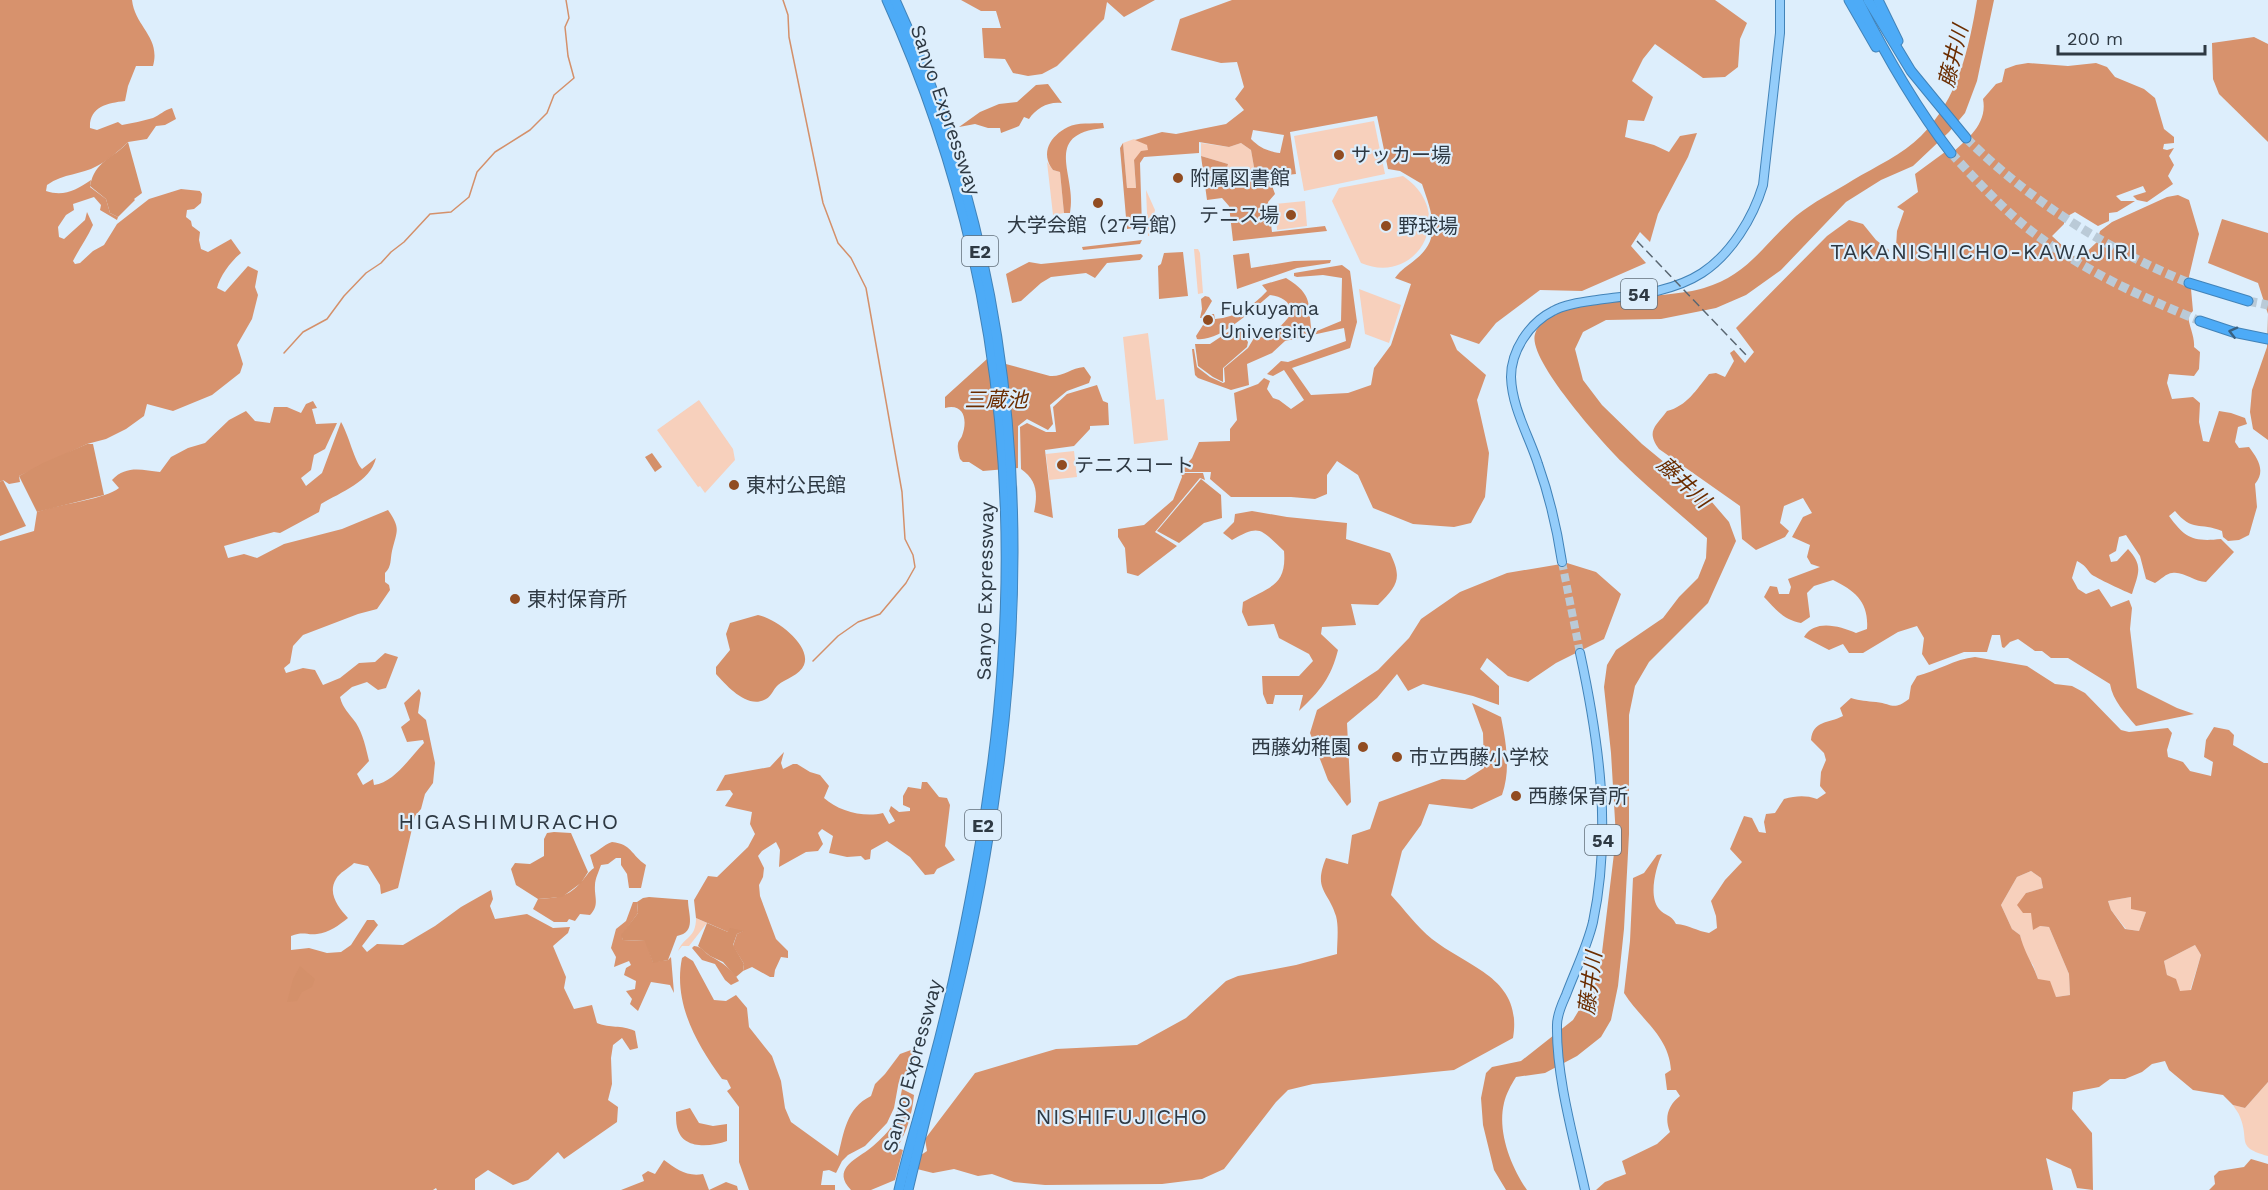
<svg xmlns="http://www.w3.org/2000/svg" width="2268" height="1190" viewBox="0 0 2268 1190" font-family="'Work Sans','Noto Sans JP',sans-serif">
<rect width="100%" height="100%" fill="#ddeefc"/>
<!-- green -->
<g fill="#f7d0bc">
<path d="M 1374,121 L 1385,174 L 1304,191 L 1294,136 Z"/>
<path d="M 1134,139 L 1148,145 L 1148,150 L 1134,160 L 1136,188 L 1127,188 L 1123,143 Z"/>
<path d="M 1201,143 L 1229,147 L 1241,143 L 1251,150 L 1254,167 L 1249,175 L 1224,175 L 1228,164 L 1201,156 Z"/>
<path d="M 1047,162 L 1053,170 L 1060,172 L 1064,213 L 1053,215 Z"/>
<path d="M 1403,176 C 1459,214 1416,287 1361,263 L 1332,201 L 1339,188 Z"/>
<path d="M 1146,190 L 1155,210 L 1149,236 L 1148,236 Z"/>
<path d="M 1305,201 L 1307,226 L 1277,230 L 1275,204 Z"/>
<path d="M 1194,249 L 1198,249 L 1200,253 L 1203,293 L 1198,294 Z"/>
<path d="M 1359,289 L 1401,305 L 1389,343 L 1365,334 Z"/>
<path d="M 1148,333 L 1156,400 L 1164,399 L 1168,440 L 1134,444 L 1123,337 Z"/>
<path d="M 699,400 L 733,449 L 735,460 L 705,493 L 700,486 L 698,487 L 657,430 Z"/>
<path d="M 1074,451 L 1077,477 L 1049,480 L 1046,454 Z"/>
<path d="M 2031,871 L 2041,878 L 2043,888 L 2026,893 L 2031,913 L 2040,926 L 2049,927 L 2069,974 L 2070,995 L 2056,997 L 2038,979 L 2033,965 L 2024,953 L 2020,935 L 2012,929 L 2001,905 L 2017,877 Z"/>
<path d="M 2131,897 L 2146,912 L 2139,931 L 2126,929 L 2111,910 L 2108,901 Z"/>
<path d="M 696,918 L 707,923 L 689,946 L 682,946 L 678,951 C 684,936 696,939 696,918 Z"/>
<path d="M 2195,945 L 2201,955 L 2190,991 L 2180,991 L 2167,975 L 2164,961 Z"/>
<path d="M 2268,1082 L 2268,1156 C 2235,1147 2250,1141 2240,1117 C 2239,1113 2235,1109 2233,1105 L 2245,1108 Z"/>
</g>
<!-- forest -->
<g fill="#d7926d" fill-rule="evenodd">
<path d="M 0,0 L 132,0 C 135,27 161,37 153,66 L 136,66 L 128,86 L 125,101 C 107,103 89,107 90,128 L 97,130 L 118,122 L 122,125 C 132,123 143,121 153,118 C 160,115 164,110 172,108 L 176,119 L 165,125 L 156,126 L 147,139 L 128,142 C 121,149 106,162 97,166 C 81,175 64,173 47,185 L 46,191 C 64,197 76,190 91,180 L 90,187 L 106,199 L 110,213 L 118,217 L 117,220 L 100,210 L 101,205 L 94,197 L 73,204 L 74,210 L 66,215 L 58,227 L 59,237 L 64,239 L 85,220 L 87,212 L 93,225 C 87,238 79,249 73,261 L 75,264 L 80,263 L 93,251 L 104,245 L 117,224 L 149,199 L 181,189 L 200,191 L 202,194 L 201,203 L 194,209 L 187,210 L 186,217 L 191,221 L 192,226 L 200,232 L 199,240 L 201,249 L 208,252 L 231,239 L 241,253 C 231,261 220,276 217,288 L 225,292 L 248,266 L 258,271 L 255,287 L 258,295 L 252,319 L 237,345 L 243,364 L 240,373 L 212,395 L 173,411 L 147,404 L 144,416 L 126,429 L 106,439 L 87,444 L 19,476 L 20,482 L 9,484 L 3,480 L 0,482 Z"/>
<path d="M 961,0 L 1155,0 L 1124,17 L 1107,2 L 1104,19 L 1057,66 L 1042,74 L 1028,76 L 1013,73 L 1005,59 L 984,58 L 982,28 L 1001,28 L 996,11 L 981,11 Z"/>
<path d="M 1232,0 L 1715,0 L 1747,23 L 1740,39 L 1738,67 L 1725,77 L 1703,78 L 1655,44 L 1643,59 L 1632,81 L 1653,97 L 1644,121 L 1628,120 L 1625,137 L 1654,145 L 1669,152 L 1680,136 L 1697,133 L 1688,157 L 1658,214 L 1650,242 L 1640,232 L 1631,246 L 1646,263 L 1582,291 L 1540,290 L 1496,323 L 1479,344 L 1450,334 L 1457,350 L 1486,375 L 1477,400 L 1489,453 L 1485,497 L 1471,523 L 1454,527 L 1413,524 L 1373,508 L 1358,475 L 1337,461 L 1327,475 L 1327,494 L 1315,499 L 1291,497 L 1231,497 L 1210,479 L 1211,472 L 1180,472 L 1192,458 L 1199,442 L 1230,441 L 1230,429 L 1237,420 L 1234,393 L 1258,384 L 1264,378 L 1270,381 L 1267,389 L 1273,398 L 1279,400 L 1291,409 L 1304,400 L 1284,370 L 1273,376 L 1267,374 L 1281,361 L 1288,362 L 1346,341 L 1344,328 L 1285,341 L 1272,353 L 1247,364 L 1249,385 L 1231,390 L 1198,378 L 1195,375 L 1192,349 L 1194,349 L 1197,367 L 1210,377 L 1223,383 L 1225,382 L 1224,368 L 1248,348 L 1254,338 C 1271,337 1282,326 1292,313 C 1289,300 1282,297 1270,295 C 1253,309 1220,342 1197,339 L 1196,336 L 1210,314 L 1214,314 L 1215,319 C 1237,317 1252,307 1267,291 L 1262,285 L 1286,278 C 1315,296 1307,304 1312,333 L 1341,321 L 1342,278 L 1323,275 L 1297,277 L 1294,276 L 1294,273 L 1342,265 L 1350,271 L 1357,322 L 1350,348 L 1292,368 L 1311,395 L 1348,393 L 1371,385 L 1374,368 L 1391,345 L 1411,284 L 1395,278 C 1401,269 1408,266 1416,259 C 1443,238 1431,211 1422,184 L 1400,171 L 1388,169 L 1377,116 L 1290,132 L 1296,174 L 1277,176 L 1271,183 L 1275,194 L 1268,202 L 1272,232 L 1325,226 L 1327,231 L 1233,241 L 1229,206 L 1222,198 L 1207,200 L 1201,156 L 1228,164 L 1225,175 L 1230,174 L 1235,168 L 1249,175 L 1254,167 L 1251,150 L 1241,143 L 1229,147 L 1199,142 L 1199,153 L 1144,157 L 1140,163 L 1142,227 L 1127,229 L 1120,148 L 1123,143 L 1127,188 L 1136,188 L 1134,160 L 1141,151 L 1148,150 L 1147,145 L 1135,140 L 1162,132 L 1176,134 L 1226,124 L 1244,110 L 1235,99 L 1244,87 L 1237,62 L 1221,63 L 1171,50 L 1180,19 ZM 1253,130 L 1284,135 L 1280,153 C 1267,151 1260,148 1251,139 Z"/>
<path d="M 2254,37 L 2268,44 L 2268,142 L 2219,94 L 2213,79 L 2212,43 Z"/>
<path d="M 2028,63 L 2068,66 L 2096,63 L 2107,67 L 2115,77 L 2144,89 L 2155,98 L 2164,129 L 2174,137 L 2174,143 L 2164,144 L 2163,149 L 2167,150 L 2174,148 L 2169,156 L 2174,165 L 2168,176 L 2173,184 L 2147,202 L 2137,200 L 2133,196 L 2146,192 L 2143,186 L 2116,196 L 2121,201 L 2135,201 L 2117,212 L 2109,213 L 2109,221 L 2098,226 L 2075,212 L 2064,218 L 2064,224 L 2052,236 L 2078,260 L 2097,242 L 2100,231 L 2112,222 L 2167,197 L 2178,195 L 2189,200 L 2199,234 L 2187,285 L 2191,289 L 2193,311 L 2188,316 C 2189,326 2195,337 2194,347 L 2200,352 L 2199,369 L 2194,376 L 2169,374 L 2167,383 L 2172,399 L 2193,397 L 2200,403 L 2199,422 L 2203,441 L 2209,442 L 2219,411 L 2231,413 L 2245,418 L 2247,424 L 2238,427 L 2235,442 L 2239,448 L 2249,447 C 2258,459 2266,471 2255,484 L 2257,507 L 2249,535 L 2239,540 L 2228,541 L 2223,537 L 2222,531 C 2200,522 2192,532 2175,511 L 2169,516 C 2185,538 2193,542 2221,539 L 2234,552 L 2206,582 C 2194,582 2184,571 2172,573 C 2167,573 2160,580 2155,583 L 2146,579 L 2140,556 L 2126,535 L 2119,537 L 2116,551 L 2109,555 L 2111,562 L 2117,561 L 2128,549 C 2144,566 2138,574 2132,594 C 2128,593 2094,577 2091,574 C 2086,568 2085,565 2077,561 L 2072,578 L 2078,589 L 2086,594 L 2099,589 L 2111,607 L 2129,600 L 2132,608 L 2130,629 L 2137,688 L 2177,708 L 2194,714 L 2136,726 C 2125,713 2113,701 2110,684 L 2068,658 L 2051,658 L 2042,651 L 2035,651 L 2018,639 L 2010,642 L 2004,648 L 2002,647 L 2000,635 L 1992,635 L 1987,652 L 1964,652 L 1929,665 L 1922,654 L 1924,638 L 1917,626 L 1898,632 L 1863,653 L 1849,653 L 1843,644 L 1829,650 L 1804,637 C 1815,619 1839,626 1856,633 L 1867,629 C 1869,603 1856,591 1833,580 L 1814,586 L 1807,593 L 1810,617 L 1801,623 C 1784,620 1775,609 1764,597 L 1770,586 L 1777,587 L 1779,594 L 1789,594 L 1791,587 L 1788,579 L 1820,567 L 1811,564 L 1807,557 L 1810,545 L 1792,537 L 1803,517 L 1812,513 L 1803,498 L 1784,506 L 1780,523 L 1789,531 L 1785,537 L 1756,550 L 1742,539 L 1740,506 L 1659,449 C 1646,431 1655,427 1667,411 C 1687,406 1696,390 1709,374 L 1716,373 L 1725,377 L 1734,361 L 1730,353 L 1734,350 L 1745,363 L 1754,352 L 1736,328 L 1827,236 L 1849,220 L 1863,224 L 1876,240 L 1889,250 L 1887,257 L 1892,260 L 1901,251 L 1896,247 L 1897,231 L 1904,211 L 1897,207 L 1918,192 L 1915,174 L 1945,152 L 1949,156 C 1966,140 1988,125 1983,99 L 1996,84 L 2002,82 L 2005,69 L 2016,65 Z"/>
<path d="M 1103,123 L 1104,128 C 1040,134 1078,176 1070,213 L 1064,213 L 1060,172 L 1053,170 C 1040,153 1050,136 1068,127 C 1077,122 1093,124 1103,123 Z"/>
<path d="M 2222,219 L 2268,233 L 2268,440 L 2253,429 L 2250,412 L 2252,390 L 2267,347 L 2268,314 L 2258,283 L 2208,263 Z"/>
<path d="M 1142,240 L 1140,244 L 1083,250 L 1082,247 Z"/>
<path d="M 1183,252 L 1188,296 L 1159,299 L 1158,266 L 1161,264 L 1164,253 Z"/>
<path d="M 1249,253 L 1251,268 L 1294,261 L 1331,260 L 1330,263 L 1297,268 L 1237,289 L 1233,255 Z"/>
<path d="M 1141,254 L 1143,256 L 1140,260 L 1107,263 L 1095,278 L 1086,273 L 1051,277 L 1041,283 L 1021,301 L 1012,303 L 1006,274 L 1029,262 L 1041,264 Z"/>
<path d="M 1205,296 L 1209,297 L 1212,301 L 1202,318 L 1200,318 L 1202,309 L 1201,299 Z"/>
<path d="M 1097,385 L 1103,401 L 1108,403 L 1109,425 L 1090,426 L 1090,429 L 1074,446 L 1045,450 L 1053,518 L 1034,512 C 1038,494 1037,480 1021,469 L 1020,427 L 1027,423 L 1046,432 L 1056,432 L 1053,407 L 1067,394 Z"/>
<path d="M 313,401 L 317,408 L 312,409 L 316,424 L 337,423 L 325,449 L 314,455 L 311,470 L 301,478 L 306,486 L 322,473 L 341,422 C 348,433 355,463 362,469 L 376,458 C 370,482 341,492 321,504 L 319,512 L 280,533 L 274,532 L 224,546 L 228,558 L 244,554 L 257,558 L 284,544 L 342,529 L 388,510 C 401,529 397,530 392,551 C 390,560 392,566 385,573 L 385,582 L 389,585 L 390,590 L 377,609 L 358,614 L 303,635 L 293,646 L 290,663 L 284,668 L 286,673 L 303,668 L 315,670 L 323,685 L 340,678 L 359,663 L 375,662 L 385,653 L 398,657 L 386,688 L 378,690 L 367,682 L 352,687 L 340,697 C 343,709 349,713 356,723 C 363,734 366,748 369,761 L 357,774 L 363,785 L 373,779 L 374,785 C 395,782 410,757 424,743 L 423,740 L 407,742 L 401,727 L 410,720 L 404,703 L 419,689 L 421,693 L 418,713 L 426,720 L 435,763 L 433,783 L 425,794 L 421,809 L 415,816 L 398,888 L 381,894 L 380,885 L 368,866 L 354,863 C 349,868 339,873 336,879 C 327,894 339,908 348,918 C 339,925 329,933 317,934 C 305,935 304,931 291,936 L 291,950 L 309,948 L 327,953 L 341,952 L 351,945 L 367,920 L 374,920 L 378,925 L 362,946 L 367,952 L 377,944 L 403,945 L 435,926 L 461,907 L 491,890 L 493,899 L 490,906 L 495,919 L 527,914 L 553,928 L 570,927 L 568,933 L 553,946 L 566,977 L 564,988 L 574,1009 L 592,1005 L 597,1023 C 611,1029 620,1024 635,1031 L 638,1048 L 630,1050 L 622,1038 L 613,1045 L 611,1058 L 612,1084 L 608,1100 L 618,1107 L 617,1122 L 564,1159 L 558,1152 L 528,1180 L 513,1185 L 488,1170 L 475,1179 L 475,1190 L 437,1190 L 436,1188 L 433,1190 L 0,1190 L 0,541 L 34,531 L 37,512 C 58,504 104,500 119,488 L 112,480 C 126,465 142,470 160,472 L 171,457 L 188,448 L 205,443 L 229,420 L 246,411 L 255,421 L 270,423 L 274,407 L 287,407 L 301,413 L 306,404 Z"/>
<path d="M 1181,473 L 1203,473 L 1205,480 L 1200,478 L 1155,532 L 1177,546 L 1138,576 L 1127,573 L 1125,548 L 1118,537 L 1118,529 L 1144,525 L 1173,500 L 1182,477 Z"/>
<path d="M 1252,511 L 1287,517 L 1347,523 L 1346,539 L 1390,553 C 1403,579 1397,586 1378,605 L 1351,604 L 1356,625 L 1322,627 L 1321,634 L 1338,650 C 1331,678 1320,691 1299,711 L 1303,695 L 1275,695 L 1273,704 L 1267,704 L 1263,694 L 1262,676 L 1299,676 L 1313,661 L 1309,654 L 1279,638 L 1274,624 L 1248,626 L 1242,612 L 1243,602 C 1269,587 1287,586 1284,551 C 1261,530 1261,523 1232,540 L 1223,533 L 1234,522 L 1235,514 Z"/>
<path d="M 1567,563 L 1596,572 L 1621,594 L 1604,639 L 1556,663 L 1528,682 L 1508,676 L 1487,658 L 1480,669 L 1499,686 L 1499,705 L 1473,696 L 1423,684 L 1408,691 L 1397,674 L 1377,698 L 1347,723 L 1351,802 L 1347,806 L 1328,780 L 1310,733 L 1317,710 L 1378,670 L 1409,638 L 1421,619 L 1460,592 L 1507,573 Z"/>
<path d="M 1975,657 L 2027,666 L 2055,684 L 2072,686 L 2085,693 L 2121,730 L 2129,732 L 2168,728 L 2172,733 L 2167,750 L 2168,757 L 2183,762 L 2190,771 L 2211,776 L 2213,762 L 2204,757 L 2206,740 L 2214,727 L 2229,730 L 2234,735 L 2233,745 L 2264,763 L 2268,763 L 2268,1082 L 2245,1108 L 2233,1105 L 2223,1095 L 2193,1090 L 2169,1070 L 2165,1061 L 2152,1064 L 2142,1072 L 2125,1079 L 2110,1079 L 2099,1087 L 2073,1092 L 2072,1109 L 2092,1133 L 2093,1190 L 2077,1188 L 2071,1169 L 2046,1158 L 2053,1190 L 1596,1190 L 1605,1182 L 1626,1174 L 1622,1161 L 1657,1144 L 1670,1132 C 1664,1118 1668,1105 1680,1096 L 1676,1090 L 1667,1090 L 1665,1074 L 1671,1070 C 1669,1036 1641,1020 1624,993 L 1630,941 L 1633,878 L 1644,873 L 1657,855 L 1662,854 C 1656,867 1648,896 1659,909 C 1665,916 1671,914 1676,924 C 1689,925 1697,931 1709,933 L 1717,928 L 1716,916 L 1711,901 L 1725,880 L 1742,862 L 1730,849 L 1744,816 L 1752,818 L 1759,832 L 1766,833 L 1764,822 L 1766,814 L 1775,813 L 1784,799 C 1796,796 1805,795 1817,799 L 1826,793 L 1820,786 L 1821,772 L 1826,760 L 1824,753 L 1811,740 C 1813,720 1828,724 1843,716 L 1840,708 L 1851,698 C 1860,701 1867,701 1876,702 C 1893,704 1893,711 1909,699 L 1911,686 L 1917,676 C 1937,671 1955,659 1975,657 ZM 2031,871 L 2041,878 L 2043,888 L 2026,893 L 2017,905 L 2023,913 L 2031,913 L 2033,930 L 2040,926 L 2049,927 L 2069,974 L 2070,995 L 2056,997 L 2050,981 L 2038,979 C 2032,962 2024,952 2020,935 L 2012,929 L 2001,905 L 2017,877 ZM 2131,897 L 2131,909 L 2146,912 L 2139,931 L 2125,929 L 2111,910 L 2108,901 ZM 2195,945 L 2201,955 L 2191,990 L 2180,991 L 2176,979 L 2167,975 L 2164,961 Z"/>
<path d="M 1472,703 L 1501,717 C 1506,742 1511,770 1502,795 L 1472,809 L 1429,804 L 1421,825 L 1402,851 L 1391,895 C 1404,909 1417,927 1432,939 C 1469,968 1523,978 1513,1038 L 1454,1070 L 1313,1084 L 1288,1090 L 1276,1102 L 1224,1169 L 1202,1179 L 1162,1184 L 1045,1185 L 1014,1182 L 992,1174 L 978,1176 L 954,1169 L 933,1173 L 917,1169 L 921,1155 L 927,1151 L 925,1139 L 975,1073 L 1056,1049 L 1137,1045 L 1186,1018 L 1226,981 L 1238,976 L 1296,965 L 1337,954 C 1337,943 1339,927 1336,916 C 1328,890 1313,890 1326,858 L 1348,864 L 1352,835 L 1370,829 L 1379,802 L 1442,779 L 1465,780 L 1484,768 L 1483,733 Z"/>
<path d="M 784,752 L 781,763 L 783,769 L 793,764 L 797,764 L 810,772 L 820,775 L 829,786 L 824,798 C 838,811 864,818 883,813 L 889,824 L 895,821 L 889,811 L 891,806 L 899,812 L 910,811 L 910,808 L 903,805 L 903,796 L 908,787 L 921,789 L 922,782 L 927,782 L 939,797 L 947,798 L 950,805 L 945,846 L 955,860 L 937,869 L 934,874 L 925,875 L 910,857 L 887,841 L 871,850 L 870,859 L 865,860 L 861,856 L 847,857 L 829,853 L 833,836 L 822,829 L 818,833 L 823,844 L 818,851 L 806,852 L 779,867 L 780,850 L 776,842 L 762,851 L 758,856 L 764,868 L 763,877 L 759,885 L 760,896 L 776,939 L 788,951 L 788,958 L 781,957 L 775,970 L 774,977 L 770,977 L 752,967 L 743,971 L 744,964 L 733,946 L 737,934 L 743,931 L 728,932 L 696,918 L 694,900 L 708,876 L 717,877 L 748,847 L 755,834 L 750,824 L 752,812 L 725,806 L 733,794 L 730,790 L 716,791 L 725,775 L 770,767 Z"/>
<path d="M 612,842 C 632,844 631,855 646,865 L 641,888 L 629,888 L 627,874 L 621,865 L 621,858 L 616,858 L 608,864 L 601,865 C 599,871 595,879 595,885 C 594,897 600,905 590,915 L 580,914 L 575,921 L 569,919 L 567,922 L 554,922 L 533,909 L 538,899 C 556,898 569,897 581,882 C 586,877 588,872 594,868 L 590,855 C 599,851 603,845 612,842 Z"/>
<path d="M 633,902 L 637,902 L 638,913 L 622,935 L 623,940 L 646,941 L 653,962 L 668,960 L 671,957 L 674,993 L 670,985 L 651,982 L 638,1011 L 630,1004 L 632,999 L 626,991 L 635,989 L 636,981 L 624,975 L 626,968 L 631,965 L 629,961 L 614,967 L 616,957 L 611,948 L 616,929 L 626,921 Z"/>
<path d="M 694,946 C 703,947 704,952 710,956 C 723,963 732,969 739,981 L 731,985 L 725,980 L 715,964 L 702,960 L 692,948 Z"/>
<path d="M 685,956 L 693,961 L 714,1000 L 726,1001 L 736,995 L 747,1008 L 749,1027 L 772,1056 L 781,1081 L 785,1108 L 791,1122 L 838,1156 C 844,1133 846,1108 871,1096 L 875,1084 L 885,1074 L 900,1054 L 911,1050 L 917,1057 L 898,1086 L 894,1108 L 887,1123 L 865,1146 L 848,1155 L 842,1161 L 836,1173 L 829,1170 L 823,1171 L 821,1185 L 835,1185 L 835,1190 L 749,1190 L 739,1162 L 739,1107 L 727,1091 L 731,1088 L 727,1080 L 722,1079 C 696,1043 673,1003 682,958 Z"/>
<path d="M 902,1089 L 914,1095 C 912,1115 907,1131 897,1148 L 903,1150 L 895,1180 L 871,1190 L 851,1190 C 832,1170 854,1160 868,1150 C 875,1145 883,1137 889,1130 C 898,1118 899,1104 902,1089 Z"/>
<path d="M 690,1108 L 699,1123 L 713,1126 L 727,1124 L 727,1141 C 710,1147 682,1150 677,1127 C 676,1123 676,1117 676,1112 Z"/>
<path d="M 2251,1159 L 2268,1164 L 2268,1190 L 2209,1190 L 2215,1184 L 2214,1176 L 2219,1171 L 2244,1167 Z"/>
<path d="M 664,1160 C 676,1169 687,1177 703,1174 L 709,1190 L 726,1182 L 737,1186 L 738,1190 L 621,1190 L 644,1181 L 642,1175 L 648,1171 L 655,1174 Z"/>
</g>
<!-- water -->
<g fill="#d4906a">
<path d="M 1977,0 L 1994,0 L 1977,81 L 1965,113 L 1949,132 L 1913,166 L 1881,180 L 1846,202 L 1781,270 L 1746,295 L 1716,308 L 1661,319 L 1606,320 L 1583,332 L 1575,349 L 1583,380 L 1602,405 L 1642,444 L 1711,501 L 1729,522 L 1736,541 L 1708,603 L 1649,662 L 1635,686 L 1629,715 L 1629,834 L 1624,929 L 1618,986 L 1611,1020 L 1601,1037 L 1577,1056 L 1545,1073 L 1516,1077 C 1511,1085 1506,1094 1504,1103 C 1497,1132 1511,1167 1527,1190 L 1506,1190 L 1494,1170 L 1483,1125 L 1481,1098 L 1486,1073 L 1492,1067 L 1521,1061 L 1573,1020 L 1599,977 L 1616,837 L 1611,753 L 1604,687 L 1607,665 L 1616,650 L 1663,618 L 1679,597 L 1698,578 L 1706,558 L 1707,538 C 1679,513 1649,489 1622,462 C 1603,443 1527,359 1535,334 C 1548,294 1669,300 1704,288 C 1748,275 1764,244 1796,216 C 1813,202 1834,192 1853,180 C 1875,167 1903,154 1921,136 C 1958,99 1969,49 1977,0 Z"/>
<path d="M 1048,84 L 1062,103 C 1049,101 1036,108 1029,119 L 1024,117 L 1019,126 L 1001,133 L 1000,128 L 988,128 L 975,124 L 959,127 L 980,112 L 999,104 L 1017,102 L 1036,85 Z"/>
<path d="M 128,142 L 142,193 L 134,199 L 135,200 L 118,217 L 110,213 L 106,199 L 90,186 C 95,160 113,159 128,142 Z"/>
<path d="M 1237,326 L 1248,342 L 1247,347 L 1223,368 L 1223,382 L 1213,377 L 1198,366 L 1195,344 L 1210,344 Z"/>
<path d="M 987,359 L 1050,376 C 1063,377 1071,368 1084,367 L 1091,377 L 1089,383 L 1067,391 L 1050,405 L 1053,424 L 1048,430 L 1027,419 L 1018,426 L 1018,468 L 983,471 L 969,462 L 963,462 L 960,459 C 959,455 957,448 958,444 C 958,441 961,439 962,436 C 968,420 964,403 945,408 L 945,397 Z"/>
<path d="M 87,444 L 93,444 L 104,495 L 37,512 L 19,476 L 43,463 Z"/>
<path d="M 652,453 L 662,467 L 655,472 L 645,457 Z"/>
<path d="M 1201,479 L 1221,495 L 1222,518 L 1204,523 L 1179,543 L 1157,531 Z"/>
<path d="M 3,480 L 26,526 L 0,536 L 0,482 Z"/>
<path d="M 758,615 C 775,618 812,645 804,665 C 800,675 785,679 778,685 C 773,689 772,696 766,699 C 748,710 727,686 716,674 L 716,667 L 730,650 L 726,634 L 730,623 Z"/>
<path d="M 554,832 L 571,833 L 588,872 L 581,883 L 562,897 L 538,899 L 516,885 L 511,869 L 515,863 L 530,864 L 544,856 L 544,839 L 547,833 Z"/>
<path d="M 649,897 L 688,900 C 688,914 697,932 677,936 L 668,960 L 653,963 L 645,941 L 623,940 L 621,935 L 638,913 L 637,902 L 643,898 Z"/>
<path d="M 707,923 L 728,932 L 730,928 L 744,931 L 737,934 L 733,945 L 744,964 L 743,971 L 736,977 L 723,962 L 710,956 L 698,946 Z"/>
<path d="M 300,966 L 315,979 L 312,987 L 302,992 L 297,1001 L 287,1002 L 293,979 Z"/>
</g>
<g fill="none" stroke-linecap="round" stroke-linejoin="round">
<!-- stream -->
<g stroke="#d4906a" stroke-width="1.5">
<path d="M 783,0 L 788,15 L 789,37 L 823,203 L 838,243 L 851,258 L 866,288 L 902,492 L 905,539 L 913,555 L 915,567 L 906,583 L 880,614 L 858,622 L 838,636 L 813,661"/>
<path d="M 284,353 L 303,332 L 327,319 L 344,296 L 366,273 L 381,263 L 391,252 L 404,242 L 430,214 L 451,212 L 469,197 L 477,172 L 495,152 L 530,130 L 547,113 L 554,95 L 574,78 L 568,56 L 565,27 L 569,18 L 566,0"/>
</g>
<!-- major-tunnel -->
<path stroke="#bacad7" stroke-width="8" stroke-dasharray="8 4" stroke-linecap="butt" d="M 1562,562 L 1580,653"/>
<!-- highway-tunnel -->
<g stroke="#bacad7" stroke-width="9" stroke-dasharray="9 4.5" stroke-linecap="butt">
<path d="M 1966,138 C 2030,201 2106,249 2189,283"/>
<path d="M 1951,153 C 1975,179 1999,205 2026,227 C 2078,268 2139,296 2200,321"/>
<path d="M 2248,301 L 2268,305"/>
</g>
<defs>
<g id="major">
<path d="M 1562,562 C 1557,529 1549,495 1538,464 C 1529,436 1512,408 1511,377 C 1511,351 1529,323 1553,311 C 1565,304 1583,302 1597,300 C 1632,295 1671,293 1702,273 C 1731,254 1753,218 1763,185 L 1780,33 L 1780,0"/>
<path d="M 1580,653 C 1599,741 1612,832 1593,922 C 1587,947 1575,971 1566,995 C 1562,1004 1557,1014 1557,1025 C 1556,1077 1574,1139 1585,1190"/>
</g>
<g id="highway">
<path d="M 887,0 C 1012,275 1032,561 978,857 C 966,925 952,993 934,1060 C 923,1103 909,1146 899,1190"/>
<path d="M 895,0 C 1022,275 1037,561 985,856 C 966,969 934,1079 908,1190"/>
<path d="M 1849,0 L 1876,47"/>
<path d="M 1858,0 C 1885,54 1914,105 1951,153"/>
<path d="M 1868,0 L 1911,71 L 1966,138"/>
<path d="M 1878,0 L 1898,41"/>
<path d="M 2189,283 L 2248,301"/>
<path d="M 2200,321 L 2233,332 L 2268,339"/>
</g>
</defs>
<!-- major casing -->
<use href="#major" stroke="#4283b8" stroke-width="10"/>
<!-- highway casing -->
<use href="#highway" stroke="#4283b8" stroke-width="11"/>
<!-- major -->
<use href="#major" stroke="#94cdfa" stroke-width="8"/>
<!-- highway -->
<use href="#highway" stroke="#4dabf7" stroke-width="9"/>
<!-- rail -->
<path stroke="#5a6772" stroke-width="1.5" stroke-dasharray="9 4.5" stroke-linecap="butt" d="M 1637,241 L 1747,356"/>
</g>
<!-- one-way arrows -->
<defs><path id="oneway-chevron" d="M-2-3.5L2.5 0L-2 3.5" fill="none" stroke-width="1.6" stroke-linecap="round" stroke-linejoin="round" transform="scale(1.5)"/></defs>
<use stroke="#396182" href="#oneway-chevron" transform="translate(2233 332) rotate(-166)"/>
<!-- markers -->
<g fill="#914c21" stroke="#ddeefc" stroke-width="2">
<circle cx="1339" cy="155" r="6"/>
<circle cx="1178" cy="178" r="6"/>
<circle cx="1098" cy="203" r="6"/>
<circle cx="1291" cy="215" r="6"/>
<circle cx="1386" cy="226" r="6"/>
<circle cx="1208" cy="320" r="6"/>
<circle cx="1062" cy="465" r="6"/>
<circle cx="734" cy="485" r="6"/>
<circle cx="515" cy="599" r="6"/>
<circle cx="1363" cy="747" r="6"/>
<circle cx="1397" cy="757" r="6"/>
<circle cx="1516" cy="796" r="6"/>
</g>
<g text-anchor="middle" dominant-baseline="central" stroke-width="4.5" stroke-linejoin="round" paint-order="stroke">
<!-- shield labels -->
<g fill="#ddeefc" stroke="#626f7a" stroke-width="1.5">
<rect x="962" y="236" width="36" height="30" rx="4.5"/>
<rect x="1621" y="279" width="36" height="30" rx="4.5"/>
<rect x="965" y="810" width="36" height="30" rx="4.5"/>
<rect x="1585" y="825" width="36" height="30" rx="4.5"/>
</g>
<g font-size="18" font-weight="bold" fill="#2e3943">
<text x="980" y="251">E2</text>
<text x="1639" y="294">54</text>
<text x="983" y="825">E2</text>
<text x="1603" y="840">54</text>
</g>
<!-- street labels -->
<g font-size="20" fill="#2e3943" stroke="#ddeefc">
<text transform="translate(946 110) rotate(71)">Sanyo Expressway</text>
<text transform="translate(985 591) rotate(-89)">Sanyo Expressway</text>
<text transform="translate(912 1066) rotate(-75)">Sanyo Expressway</text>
</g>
<!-- poi labels -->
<g font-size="20" fill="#2e3943" stroke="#ddeefc" text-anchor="start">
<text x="1351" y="155">サッカー場</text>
<text x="1190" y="178">附属図書館</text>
<text x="1279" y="215" text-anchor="end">テニス場</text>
<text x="1098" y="225" text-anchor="middle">大学会館（27号館）</text>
<text x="1398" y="226">野球場</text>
<text x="1220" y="308">Fukuyama<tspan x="1220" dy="23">University</tspan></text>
<text x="1074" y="465">テニスコート</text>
<text x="746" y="485">東村公民館</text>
<text x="527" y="599">東村保育所</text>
<text x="1351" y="747" text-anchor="end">西藤幼稚園</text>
<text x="1409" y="757">市立西藤小学校</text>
<text x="1528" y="796">西藤保育所</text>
</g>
<!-- water labels -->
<g font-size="21" font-style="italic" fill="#6b2d00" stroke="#ddeefc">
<text transform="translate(1953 56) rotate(-76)">藤井川</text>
<text x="996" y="399">三蔵池</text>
<text transform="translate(1684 482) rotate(43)">藤井川</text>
<text transform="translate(1590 983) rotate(-83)">藤井川</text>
</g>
<!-- quarter labels -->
<g font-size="22" letter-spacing="1.5" fill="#2e3943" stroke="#ddeefc">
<text x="1984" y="251">TAKANISHICHO-KAWAJIRI</text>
<text x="509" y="821">HIGASHIMURACHO</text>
<text x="1122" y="1116">NISHIFUJICHO</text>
</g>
</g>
<!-- scale -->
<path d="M2058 45v9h147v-9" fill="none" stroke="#2e3943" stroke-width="3"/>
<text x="2067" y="45" font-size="18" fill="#2e3943" stroke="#ddeefc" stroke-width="4.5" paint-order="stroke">200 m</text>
</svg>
